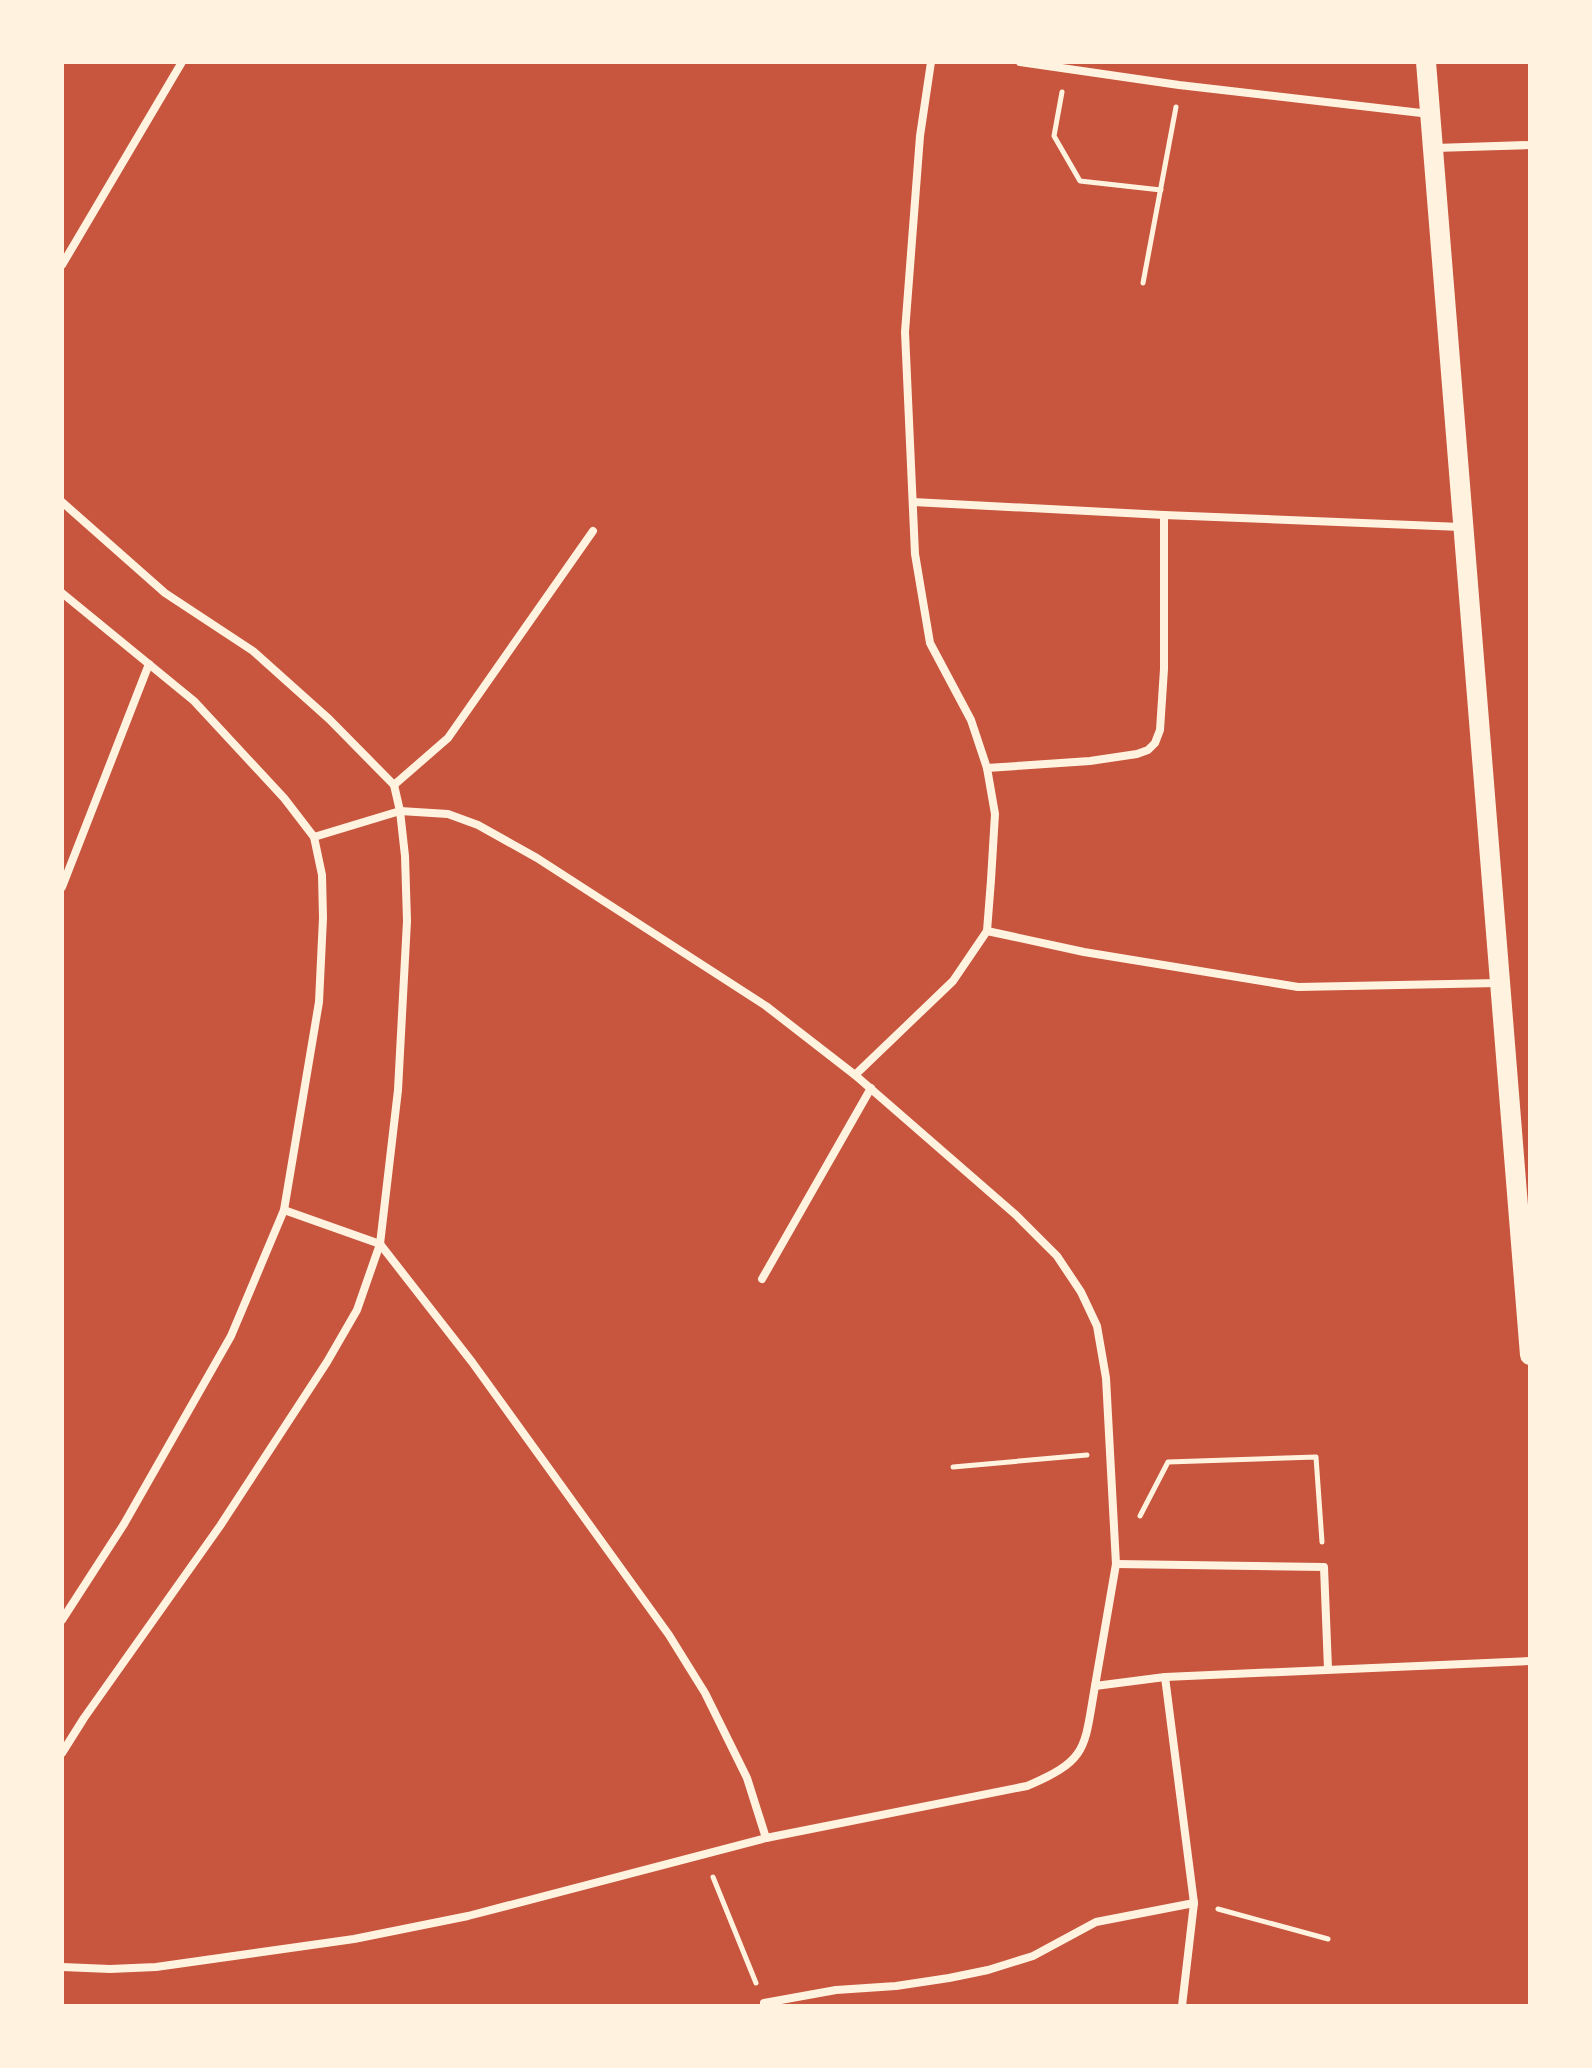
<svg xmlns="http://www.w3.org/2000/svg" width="1592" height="2068" viewBox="0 0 1592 2068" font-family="'Exo 2',sans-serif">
<rect width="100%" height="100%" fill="#c8553d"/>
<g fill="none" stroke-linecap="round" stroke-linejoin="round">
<!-- path -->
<g stroke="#fff3e0" stroke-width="5">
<path d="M 1062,92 L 1054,136 L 1080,181 L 1161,190"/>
<path d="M 1143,283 L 1176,107"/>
<path d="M 953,1467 L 1087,1455"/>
<path d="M 1140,1516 L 1168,1462 L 1316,1457 L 1322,1542"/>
<path d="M 713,1877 L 756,1983"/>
<path d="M 1218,1909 L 1328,1939"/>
</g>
<!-- minor -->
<g stroke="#fff3e0" stroke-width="8">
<path d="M 1020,62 L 1179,85 L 1430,114"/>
<path d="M 1435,148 L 1530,145"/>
<path d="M 62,265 L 182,62"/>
<path d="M 62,502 L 165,593 L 253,651 L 329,719 L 394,785 L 400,811 L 405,856 L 407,921 L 398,1090 L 380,1244 L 357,1310 L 327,1362 L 220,1526 L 84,1718 L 62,1753"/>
<path d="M 913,502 L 1164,515"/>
<path d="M 62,593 L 194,701 L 284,798 L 314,837 L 322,875 L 323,918 L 319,1002 L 284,1210 L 231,1336 L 124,1524 L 62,1620"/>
<path d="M 987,768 L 1090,761 L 1137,754 L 1148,750 L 1155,743 L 1160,730 L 1164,669 L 1164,515 L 1461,527"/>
<path d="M 394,785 L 448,738 L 593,531"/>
<path d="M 314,837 L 400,811 L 448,814 L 478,825 L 537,858 L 766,1006 L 855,1075 L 1016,1215 L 1057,1256 L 1081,1292 L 1097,1326 L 1106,1378 L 1116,1564 L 1095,1686 L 1165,1677 L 1530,1661"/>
<path d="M 62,887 L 149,664"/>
<path d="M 987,931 L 1084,952 L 1298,987 L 1499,983"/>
<path d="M 855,1075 L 953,981 L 987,931 L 991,880 L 995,814 L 987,768 L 971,720 L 930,643 L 915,554 L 905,332 L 920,136 L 931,62"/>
<path d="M 284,1210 L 380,1244 L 472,1362 L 669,1635 L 705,1693 L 747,1778 L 766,1838"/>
<path d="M 762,1279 L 871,1088"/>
<path d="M 1116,1564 L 1324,1567 L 1328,1669"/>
<path d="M 1165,1677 L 1194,1903 L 1182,2006"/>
<path d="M 62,1967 L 110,1969 L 156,1967 L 354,1939 L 468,1916 L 766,1838 L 1027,1786 C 1089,1760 1084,1748 1095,1686"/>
<path d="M 764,2003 L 836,1990 L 896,1986 L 949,1978 L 988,1970 L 1033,1956 L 1096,1922 L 1194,1903"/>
</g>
<!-- primary -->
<path stroke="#fff3e0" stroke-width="20" d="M 1426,62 L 1530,1355"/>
</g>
<!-- border -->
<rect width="1592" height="2068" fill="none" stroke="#fff3e0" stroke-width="128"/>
</svg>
